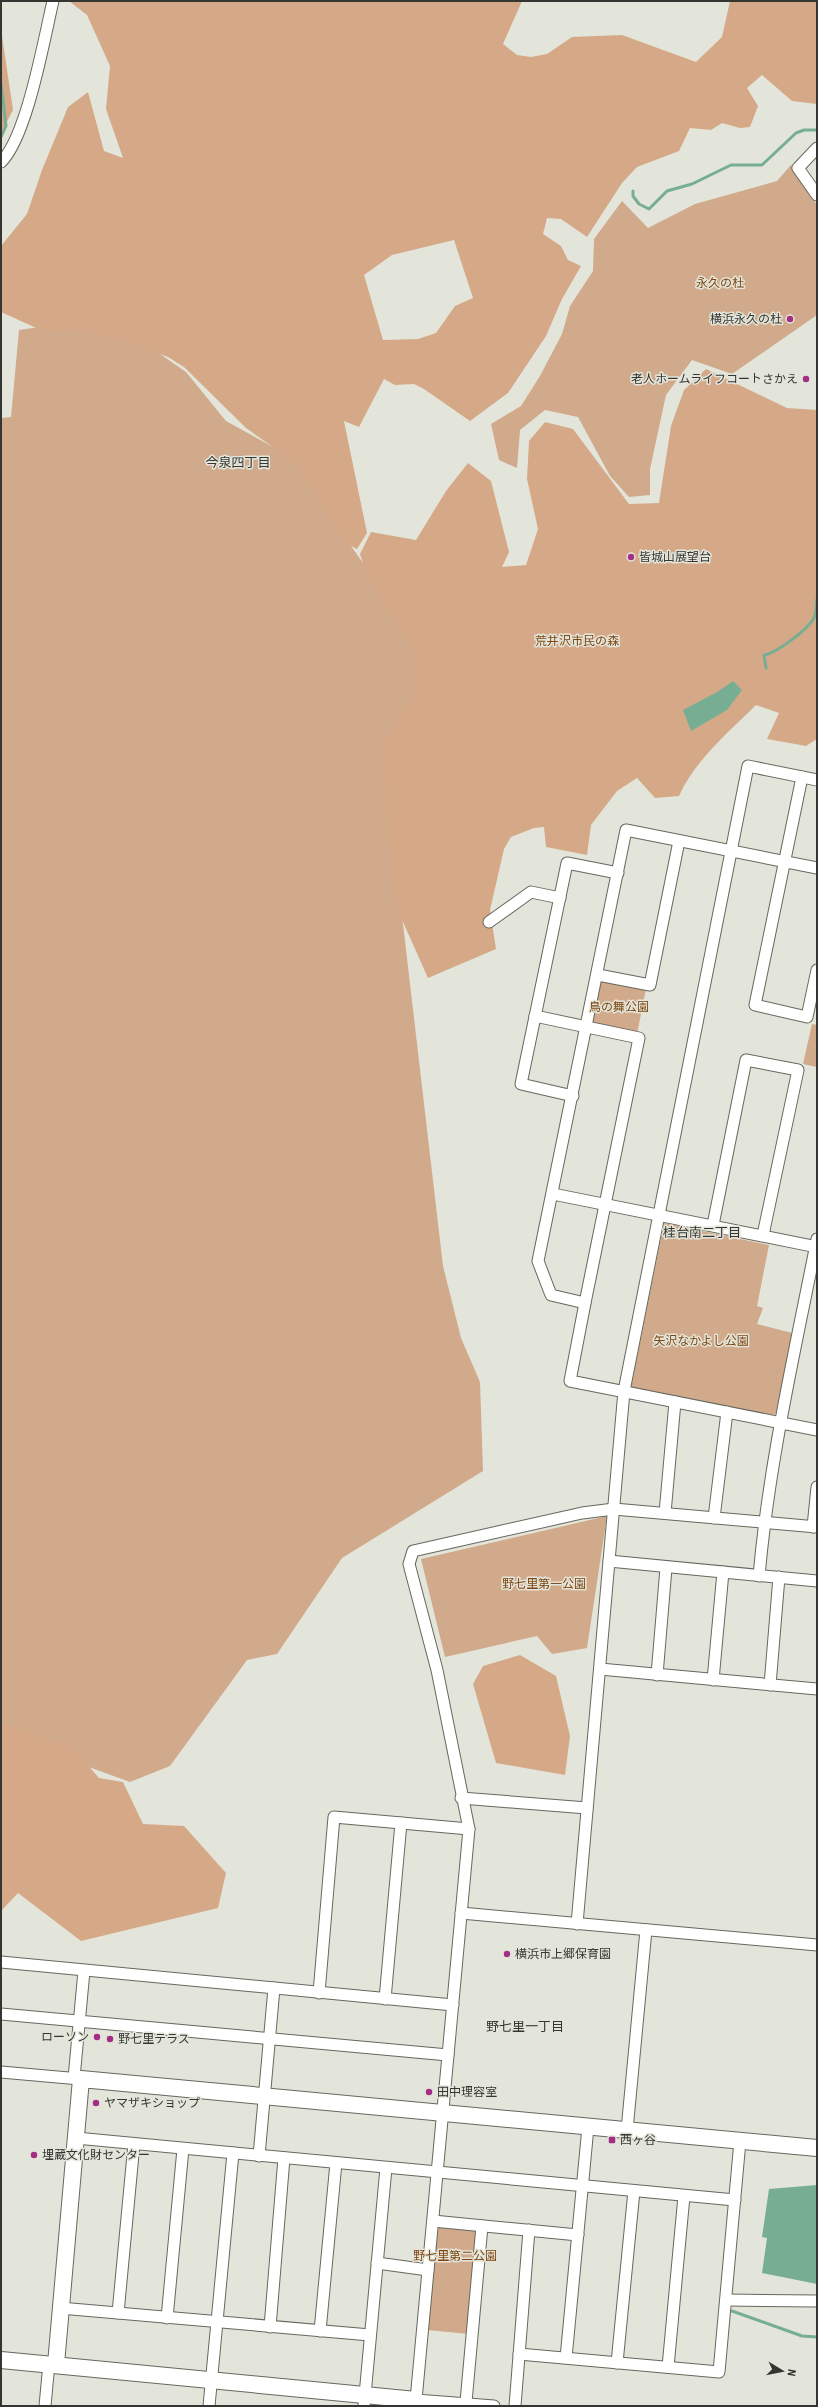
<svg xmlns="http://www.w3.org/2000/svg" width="818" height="2407" viewBox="0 0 818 2407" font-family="'Roboto Condensed','Noto Sans JP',sans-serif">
<rect width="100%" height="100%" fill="#e4e5da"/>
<!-- green -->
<g fill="#d1a98b">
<path d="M 791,165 L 817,205 L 817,315 L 732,374 L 692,360 L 666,395 L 650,469 L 650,495 L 629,497 L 610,476 L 578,417 L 545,410 L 520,430 L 517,468 L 499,460 L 491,424 L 521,406 L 540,376 L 562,334 L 570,306 L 593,271 L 594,239 L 622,201 L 648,228 L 695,204 L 777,181 Z"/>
<path d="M 67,323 L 131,334 L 186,372 L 226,421 L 300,462 L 323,506 L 370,573 L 419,654 L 418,694 L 383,753 L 443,1266 L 461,1338 L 480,1382 L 483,1471 L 342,1558 L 277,1654 L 247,1660 L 170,1766 L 130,1782 L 1,1735 L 1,418 L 11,417 L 19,330 Z"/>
<path d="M 601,981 L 646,989 L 637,1034 L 592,1024 Z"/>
<path d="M 812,1024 L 817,1025 L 817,1067 L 803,1064 Z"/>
<path d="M 664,1223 L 769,1245 L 757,1306 L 763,1308 L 757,1324 L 792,1333 L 776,1413 L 773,1415 L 631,1387 Z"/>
<path d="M 607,1516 L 587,1648 L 552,1654 L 537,1636 L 445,1657 L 421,1559 Z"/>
<path d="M 436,2224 L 480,2227 L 469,2334 L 427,2330 Z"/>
</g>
<!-- forest -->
<g fill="#d5a987" fill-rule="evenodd">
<path d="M 69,1 L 522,1 L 503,44 L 517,55 L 531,57 L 547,54 L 572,37 L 622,35 L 696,62 L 722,37 L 730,1 L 817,1 L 817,104 L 792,101 L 762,75 L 747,88 L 758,106 L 750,127 L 740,128 L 722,123 L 711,130 L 690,128 L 679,151 L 637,167 L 622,183 L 587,237 L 561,219 L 547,218 L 543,234 L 561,246 L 568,260 L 581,266 L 562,299 L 546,336 L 508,393 L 470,421 L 424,389 L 414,384 L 395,385 L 384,379 L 359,427 L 344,421 L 367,533 L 357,549 L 345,543 L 298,465 L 246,428 L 184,367 L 168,357 L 125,342 L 76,330 L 45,332 L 1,312 L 1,246 L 27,214 L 42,170 L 68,107 L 88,92 L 104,151 L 123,158 L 106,109 L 110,66 L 87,15 ZM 454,240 L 473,298 L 455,306 L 436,333 L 418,339 L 383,340 L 364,275 L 392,255 Z"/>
<path d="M 1,29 L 13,110 L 1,133 Z"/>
<path d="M 706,369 L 787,408 L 817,410 L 817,739 L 806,746 L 767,739 L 779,713 L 756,705 C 729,732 695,760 679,796 L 655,798 L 637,778 L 617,791 L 591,825 L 587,855 L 546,847 L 544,827 L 534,828 L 511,837 L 504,849 L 490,910 L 496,949 L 428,978 L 395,904 L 382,745 L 414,694 L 416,655 L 366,573 L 360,554 L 371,532 L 416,540 L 446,491 L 468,463 L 491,481 L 509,552 L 502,567 L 526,565 L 538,529 L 527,479 L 529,441 L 545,422 L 573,429 L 629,504 L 659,503 L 671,426 L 684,390 Z"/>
<path d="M 520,1655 L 556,1676 L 570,1736 L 565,1775 L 496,1763 L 473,1684 L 483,1666 Z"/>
<path d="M 1,1725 L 7,1725 L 72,1747 L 99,1778 L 123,1782 L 143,1824 L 184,1826 L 226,1873 L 218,1908 L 81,1941 L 18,1893 L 1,1911 Z"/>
</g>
<!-- water -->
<g fill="#77ae93">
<path d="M 733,681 L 742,690 L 727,710 L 691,731 L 683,710 L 717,692 Z"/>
<path d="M 817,2185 L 817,2284 L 762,2273 L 767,2238 L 762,2237 L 769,2189 Z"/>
</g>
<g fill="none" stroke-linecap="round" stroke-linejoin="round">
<!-- stream -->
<g stroke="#77ae93" stroke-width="3">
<path d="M 1,83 L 6,126 L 1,137"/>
<path d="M 633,191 L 633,196 L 639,204 L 649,209 L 667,191 L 692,184 L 731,165 L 762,165 L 796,133 L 804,130 L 817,130"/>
<path d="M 766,668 L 764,655 C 777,653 808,629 814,618 C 817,613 816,605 817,599"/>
<path d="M 732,2311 L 802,2336 L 817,2337"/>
</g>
<defs>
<g id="street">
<path d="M 817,148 L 798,168 L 817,195"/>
<path d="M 1,162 C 27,137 44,39 53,1"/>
<path d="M 802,777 L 755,1005 L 807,1017 L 817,970"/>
<path d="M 817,868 L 626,830 L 538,1261 L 551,1295 L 585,1303 L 570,1381 L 817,1430"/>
<path d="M 489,922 L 531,892 L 560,898"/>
<path d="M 598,975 L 650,985 L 679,841"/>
<path d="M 535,1016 L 639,1038 L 585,1303"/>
<path d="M 573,1096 L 521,1084 L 567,863 L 618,873"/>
<path d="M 553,1194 L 817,1247"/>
<path d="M 713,1225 L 746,1060 L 798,1070 L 763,1235"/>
<path d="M 665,1513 L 675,1402"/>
<path d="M 714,1518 L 727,1412"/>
<path d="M 813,1527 L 817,1487"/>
<path d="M 609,1561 L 817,1581"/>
<path d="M 759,1576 C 769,1462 795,1351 817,1239"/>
<path d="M 600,1669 L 817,1689"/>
<path d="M 657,1675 L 666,1568"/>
<path d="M 713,1680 L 723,1572"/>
<path d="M 770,1685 L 779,1577"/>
<path d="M 461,1798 L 587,1808"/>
<path d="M 461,1913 L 817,1945"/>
<path d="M 577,1924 L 624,1391 L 748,766 L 817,780"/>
<path d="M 1,1962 L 453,2005"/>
<path d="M 319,1993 L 334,1817 L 469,1829"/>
<path d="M 385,1999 L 401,1823"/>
<path d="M 1,2014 L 448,2055"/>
<path d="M 1,2072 L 80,2079"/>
<path d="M 74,2078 L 84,1971"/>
<path d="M 627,2130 L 646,1930"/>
<path d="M 76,2138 L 735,2200"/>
<path d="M 259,2156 L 274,1988"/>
<path d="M 433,2221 L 578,2235"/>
<path d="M 377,2263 L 428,2270"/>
<path d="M 726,2300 L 817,2301"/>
<path d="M 60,2308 L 370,2335"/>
<path d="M 118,2313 L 134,2144"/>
<path d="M 167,2318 L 183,2149"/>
<path d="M 270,2327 L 284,2158"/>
<path d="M 320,2331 L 336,2163"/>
<path d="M 519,2354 L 719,2372 L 740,2141"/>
<path d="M 566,2358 L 588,2127"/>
<path d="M 617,2363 L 634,2191"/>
<path d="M 668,2367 L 684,2196"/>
<path d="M 466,2402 L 482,2226"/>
<path d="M 45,2406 L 49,2363"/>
<path d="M 209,2406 L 233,2153"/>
<path d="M 364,2406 L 386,2168"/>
<path d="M 494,2406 L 416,2400 L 469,1829 L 437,1670 L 409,1564 L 413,1551 L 582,1513 L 614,1509 L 817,1527"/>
<path d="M 515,2406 L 529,2230"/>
</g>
<g id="secondary">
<path d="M 1,2360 L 416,2400 L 418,2406"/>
<path d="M 56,2364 L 81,2079 L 817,2148"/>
</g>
</defs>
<!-- street casing -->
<use href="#street" stroke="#66675d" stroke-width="13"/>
<!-- secondary casing -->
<use href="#secondary" stroke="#66675d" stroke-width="18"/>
<!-- street -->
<use href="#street" stroke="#fff" stroke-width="11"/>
<!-- secondary -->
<use href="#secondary" stroke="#fff" stroke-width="16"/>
</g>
<!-- markers -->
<g fill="#a52e85" stroke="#e4e5da" stroke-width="1.5">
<circle cx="790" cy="319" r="4"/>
<circle cx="806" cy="379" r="4"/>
<circle cx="631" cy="557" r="4"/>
<circle cx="507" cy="1954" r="4"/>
<circle cx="97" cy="2037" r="4"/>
<circle cx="110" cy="2039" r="4"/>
<circle cx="429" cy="2092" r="4"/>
<circle cx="96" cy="2103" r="4"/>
<rect x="608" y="2136" width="8" height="8" rx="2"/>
<circle cx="34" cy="2155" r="4"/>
</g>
<g text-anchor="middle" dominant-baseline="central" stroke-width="3" stroke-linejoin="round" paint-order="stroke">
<!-- park labels -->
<g font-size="12" fill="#7e4610" stroke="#e4e5da">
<text x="720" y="283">永久の杜</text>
<text x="577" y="641">荒井沢市民の森</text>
<text x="619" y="1007">鳥の舞公園</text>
<text x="701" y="1341">矢沢なかよし公園</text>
<text x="544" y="1584">野七里第一公園</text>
<text x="455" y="2256">野七里第二公園</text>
</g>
<!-- poi labels -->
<g font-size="12" fill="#353531" stroke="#e4e5da" text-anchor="start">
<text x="782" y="319" text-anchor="end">横浜永久の杜</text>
<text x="798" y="379" text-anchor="end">老人ホームライフコートさかえ</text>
<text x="639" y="557">皆城山展望台</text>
<text x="515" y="1954">横浜市上郷保育園</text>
<text x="89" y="2037" text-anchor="end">ローソン</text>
<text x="118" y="2039">野七里テラス</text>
<text x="437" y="2092">田中理容室</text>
<text x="104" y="2103">ヤマザキショップ</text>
<text x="620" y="2140">西ヶ谷</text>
<text x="42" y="2155">埋蔵文化財センター</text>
</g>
<!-- neighbourhood labels -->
<g font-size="13" fill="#353531" stroke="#e4e5da">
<text x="238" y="462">今泉四丁目</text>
<text x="702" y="1232">桂台南二丁目</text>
<text x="525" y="2026">野七里一丁目</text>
</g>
</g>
<!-- border -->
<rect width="818" height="2407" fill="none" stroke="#353531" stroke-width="4"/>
<!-- north arrow -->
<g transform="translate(782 2371) rotate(100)" stroke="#e4e5da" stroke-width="3" paint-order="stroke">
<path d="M0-3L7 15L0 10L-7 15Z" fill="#353531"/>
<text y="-6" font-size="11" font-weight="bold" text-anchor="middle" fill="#353531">N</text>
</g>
</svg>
